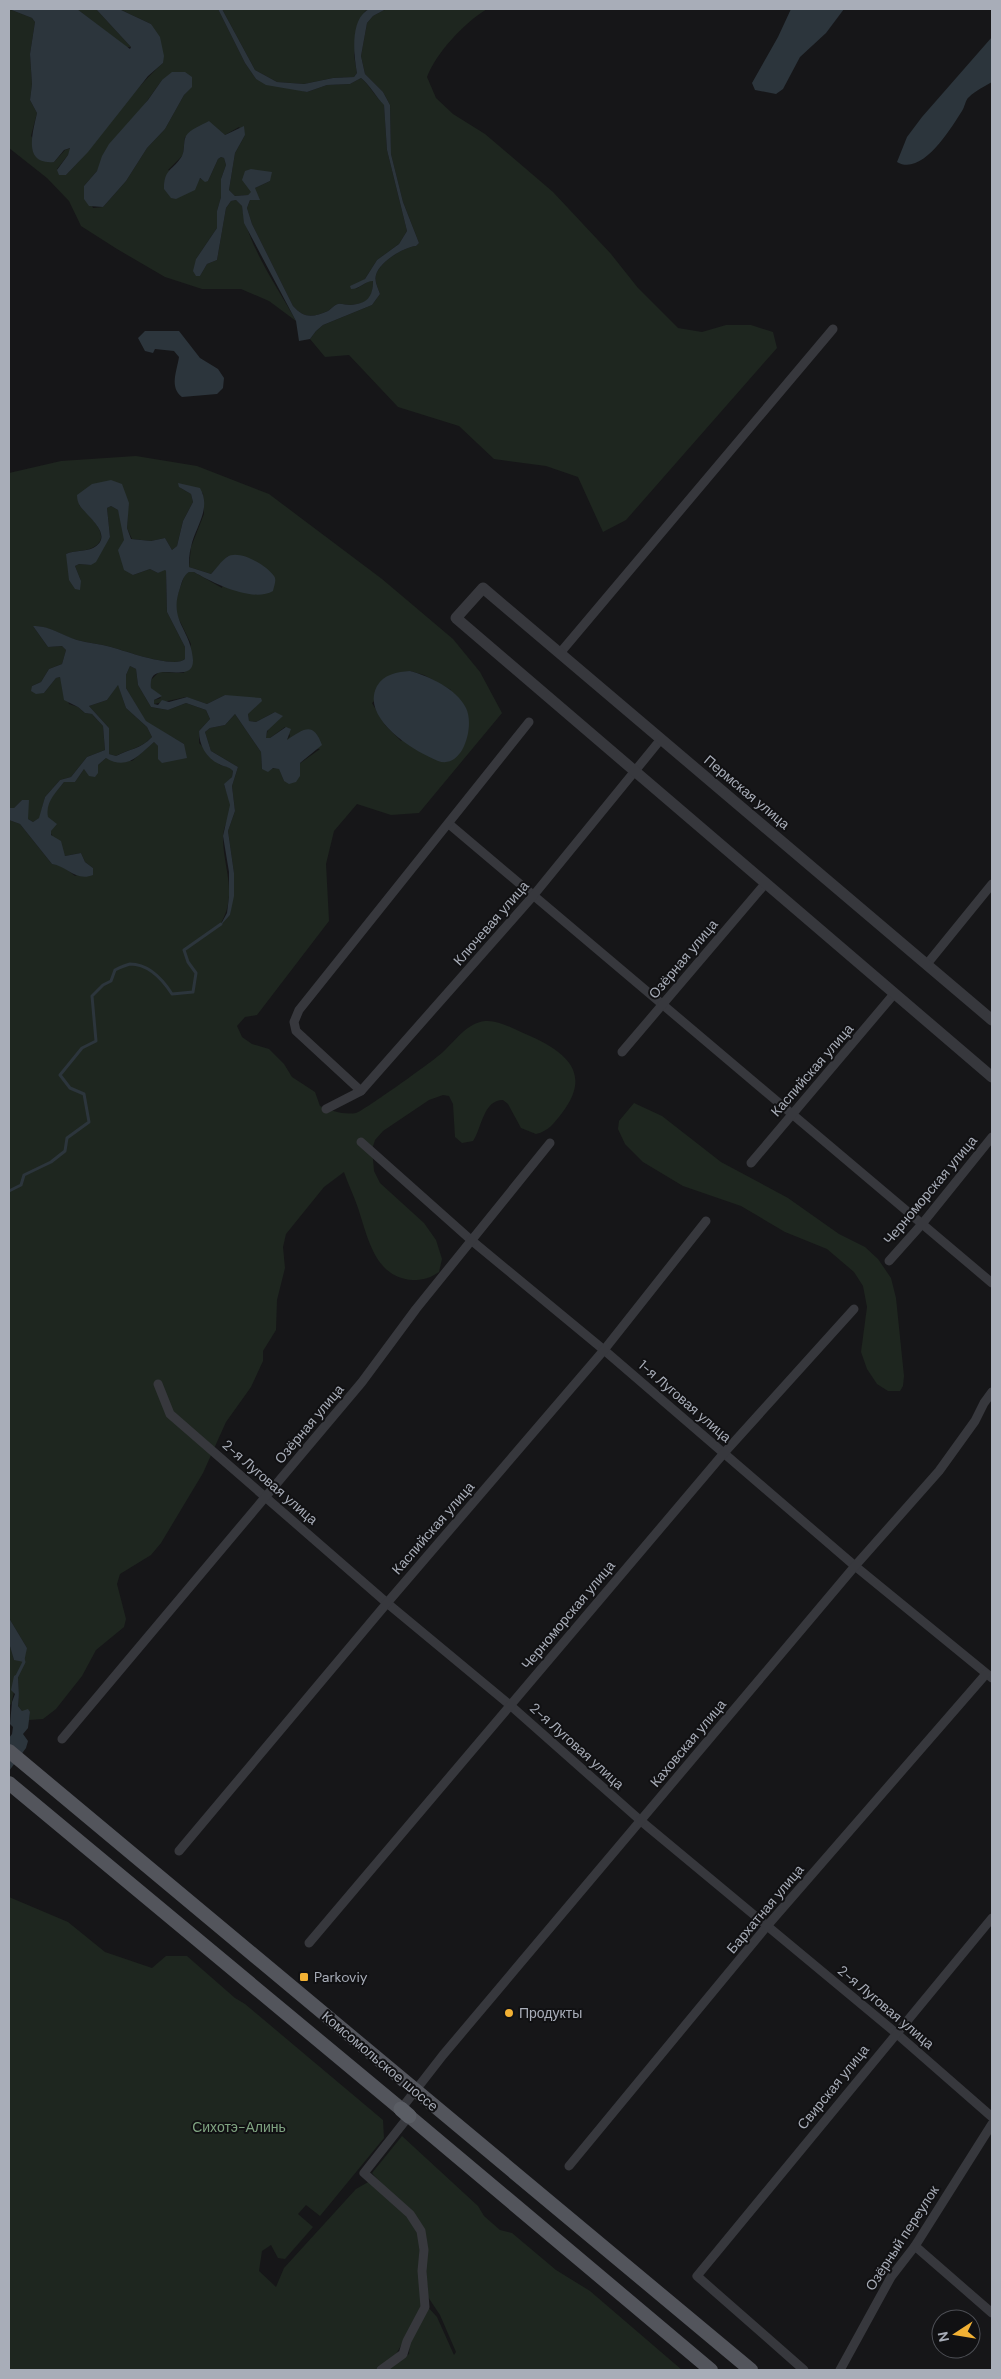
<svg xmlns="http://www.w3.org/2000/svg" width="1001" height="2379" viewBox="0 0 1001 2379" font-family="'DM Sans',sans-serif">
<rect width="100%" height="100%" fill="#161618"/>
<!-- green -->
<g fill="#1e261f" fill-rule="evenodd">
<path d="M 9,9 L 32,18 L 35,22 L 30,54 L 32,84 L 30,100 L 37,113 L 31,136 L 54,162 L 65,150 L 71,148 L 68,155 L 57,169 L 66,175 C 101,140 126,96 163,63 L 151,24 L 119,9 L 218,9 L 245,63 L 256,79 L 307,92 L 327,85 L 350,84 L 361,78 C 370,85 374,96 384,104 L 387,150 L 407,231 L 399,244 L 377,260 L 365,279 L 356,289 L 369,281 L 373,281 C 373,298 369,304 350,305 C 346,305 341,303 338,304 C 334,305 331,309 328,311 C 312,318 304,318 293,306 L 252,224 L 247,208 L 255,188 L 270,181 L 251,169 L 251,193 L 248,195 L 235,196 L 229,190 L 235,153 L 245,135 L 239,127 L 225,135 L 185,137 L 183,155 L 168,170 L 208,181 L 218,159 L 221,157 L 224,158 L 226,165 L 221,179 L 221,197 L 217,211 L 217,228 L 196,259 L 200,276 L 207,264 L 217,260 L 226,208 L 231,201 L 236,200 L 242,206 C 247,245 277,286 296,321 L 269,301 L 241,289 L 202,289 L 165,277 L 117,249 L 81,226 L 69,201 L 47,178 L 9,148 ZM 162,80 L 191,87 L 184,95 L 165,129 L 147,148 L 126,181 L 103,207 L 93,208 L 84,186 L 97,171 Z"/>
<path d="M 77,9 L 96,9 L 131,47 L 126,47 Z"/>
<path d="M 222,9 L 372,9 L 365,11 L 354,55 L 357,73 L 354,77 L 333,78 L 304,84 L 277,82 L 255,70 Z"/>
<path d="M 386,9 L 487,9 C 465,22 436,53 427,77 L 436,98 L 453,114 L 485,134 L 553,192 L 611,254 L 638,288 L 678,328 L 702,332 L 726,325 L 751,325 L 773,332 L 777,348 L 626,520 L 603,532 L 578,477 L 546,466 L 494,459 L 459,426 L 398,407 L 349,355 L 325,357 L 310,339 L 316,331 L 323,325 L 372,305 L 380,294 C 378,288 374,280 376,275 C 379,262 404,247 416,246 L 419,243 L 403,202 L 391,154 L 390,105 L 383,92 L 365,74 L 361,56 L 367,23 L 373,16 Z"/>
<path d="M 136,456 L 197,466 L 269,494 L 382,579 L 453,639 L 480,672 L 502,713 L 419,813 L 391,815 L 357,804 L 334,831 L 326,864 L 329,921 L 257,1015 L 245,1017 L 237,1026 L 242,1037 L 252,1044 L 269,1049 L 284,1064 L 292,1077 L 315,1092 L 320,1106 C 332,1111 343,1115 356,1113 C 362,1112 436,1059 443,1052 C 456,1040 467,1023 485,1021 C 497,1020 510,1027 521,1032 C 559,1048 596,1069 562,1113 C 554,1123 549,1131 536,1134 L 521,1128 L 508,1104 L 503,1100 C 483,1100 482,1128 473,1141 L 462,1143 L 455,1137 L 453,1104 L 449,1096 L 443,1095 L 429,1100 L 383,1131 L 375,1140 L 372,1149 L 374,1171 L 380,1183 L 424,1223 L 436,1240 L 442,1259 L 439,1272 C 430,1278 424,1280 413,1280 C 375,1278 368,1238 358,1208 C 354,1196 348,1184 344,1172 L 324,1187 L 286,1234 L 283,1247 L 285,1268 L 277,1300 L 276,1330 L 263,1351 L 263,1361 L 251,1387 L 226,1422 L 203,1473 L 161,1543 L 151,1555 L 120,1574 L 117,1584 L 126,1619 L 124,1627 L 96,1650 L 82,1676 L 56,1709 L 43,1719 L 29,1720 L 30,1712 L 22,1711 L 18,1706 C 20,1693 18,1687 18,1675 L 11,1705 L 9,1703 L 9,1643 L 14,1660 L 27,1648 L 9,1618 L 9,820 L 20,824 L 52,864 L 61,865 L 75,876 L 93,868 L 85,862 L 81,853 L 65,856 C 56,844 44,825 46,809 C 48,799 58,790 64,782 L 75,782 L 84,769 L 98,773 L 98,765 L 106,758 L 132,761 L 154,742 L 158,746 L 158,758 L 184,744 L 146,722 L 126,688 L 126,675 L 130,666 L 136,669 L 138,685 L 151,707 L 168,710 L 186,703 L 206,710 L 210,719 L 199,731 L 199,743 L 220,765 L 230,767 L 233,771 L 232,777 L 224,785 C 226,790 229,797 230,803 C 232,814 223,826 223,837 C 223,868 238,893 221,923 L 230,915 L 234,873 L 228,831 L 235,811 L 232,786 L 238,767 L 211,751 L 205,732 L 210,728 L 225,725 L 235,714 L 261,752 L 262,769 L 279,768 L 284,781 L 299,764 L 320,749 L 283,746 L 283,759 L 276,761 L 275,753 L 290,736 L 285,727 L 270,738 L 265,738 L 275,712 L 256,722 L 249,721 L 248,714 L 225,695 L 207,704 L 186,697 L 154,704 L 154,700 L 161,698 L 151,688 L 150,681 L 159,672 L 184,673 L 191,644 L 175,611 L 176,599 L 185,574 L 189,572 L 194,572 L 222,588 L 228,556 L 211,574 L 189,567 L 191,547 L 204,514 L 203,493 L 179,487 L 191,494 L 193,502 L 183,521 L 177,546 L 172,550 L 165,538 L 151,541 L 132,539 L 127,528 L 128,503 L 79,505 C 88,515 115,537 92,548 C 84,552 74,550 66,554 L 81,581 L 75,566 L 79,564 L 91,565 L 110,537 L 107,508 L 111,506 L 118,510 L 120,516 L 133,575 L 150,569 L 158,573 L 165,569 L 166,571 L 167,612 L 185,647 L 185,659 C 175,669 125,651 111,647 C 100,644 88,643 77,640 C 62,636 49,625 33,626 L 48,647 L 62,646 L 66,650 L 62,664 L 49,669 L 41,682 L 32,686 L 44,693 L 56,678 L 60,677 L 69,704 L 78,707 L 85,713 L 92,714 L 103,726 L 105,750 L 87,757 L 71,777 L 60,780 L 45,797 L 40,818 L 33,822 L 28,819 L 22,800 L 14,808 L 9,809 L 9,473 L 61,461 ZM 410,671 L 424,675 L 451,690 L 401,741 L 385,725 L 372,703 Z"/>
<path d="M 118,684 L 126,708 L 147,727 L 152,737 C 139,750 130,748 116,756 L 109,754 L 109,728 L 89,706 L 107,700 Z"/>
<path d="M 634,1103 L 662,1116 L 721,1162 L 788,1198 L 839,1234 L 865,1247 L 878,1259 L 891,1278 L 896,1298 L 904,1376 L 903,1386 L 900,1391 L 888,1391 L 877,1384 L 867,1369 L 861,1352 L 867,1307 L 863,1286 L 854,1272 L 827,1249 L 785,1232 L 741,1206 L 683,1186 L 643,1162 L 625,1144 L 618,1129 L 619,1121 Z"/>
<path d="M 9,1897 L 68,1922 L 105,1952 L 152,1968 L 166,1956 L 187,1956 L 235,1998 L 245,2004 L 383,2120 L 384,2138 L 320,2216 L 306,2205 L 298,2214 L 313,2227 L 285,2259 L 278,2258 L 271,2245 L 262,2251 L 259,2271 L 276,2287 L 284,2268 L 356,2189 L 370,2181 L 409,2215 L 419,2231 L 423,2307 L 395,2356 L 376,2370 L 9,2370 Z"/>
<path d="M 402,2136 L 478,2206 L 484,2216 L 500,2230 L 512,2233 L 556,2270 L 590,2291 L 682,2370 L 384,2370 L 409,2354 L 410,2341 L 427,2306 L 437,2317 L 454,2355 L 456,2352 L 440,2315 L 428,2297 L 423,2230 L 372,2173 Z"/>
</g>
<!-- water -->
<g fill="#2c353c" fill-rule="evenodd">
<path d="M 9,9 L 77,9 L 130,49 L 131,47 L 96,9 L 119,9 L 151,24 L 160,37 L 164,56 L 163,63 L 148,76 L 88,152 L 66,175 L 59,175 L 57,170 L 68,155 L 70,148 L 64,150 L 54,162 C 22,165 33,132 37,113 L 30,100 L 32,84 L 30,54 L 35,22 L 32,18 Z"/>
<path d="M 218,9 L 222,9 L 255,70 L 277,82 L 304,84 L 333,78 L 354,77 L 357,73 C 354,56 350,23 366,11 C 371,7 379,9 386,9 L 373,16 L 367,23 L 361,56 L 365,74 L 383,92 L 390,105 L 391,154 L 403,202 L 419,243 L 416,246 C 404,247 379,262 376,275 C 374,281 378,288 380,294 L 372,305 L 323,325 L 316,331 L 310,339 L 299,341 L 296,321 L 244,223 L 242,206 L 236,200 L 231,201 L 226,208 L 217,260 L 207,264 L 200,276 L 196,276 L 193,271 L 196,259 L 217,228 L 217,211 L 221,197 L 221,179 L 226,165 L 224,158 L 221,157 L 218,159 L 208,181 L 205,182 L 200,178 L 195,190 L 176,199 L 171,198 L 164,189 C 164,168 173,171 182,156 C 185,150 183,142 186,136 C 190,129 202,125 209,121 L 225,135 L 244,126 L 245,135 L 235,153 L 229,190 L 235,196 L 248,195 L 251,192 L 242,180 L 245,171 L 251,169 L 272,172 L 270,181 L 255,188 L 260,200 L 250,200 L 247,208 L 252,224 L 293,306 C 304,318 312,318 328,311 C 331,309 334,305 338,304 C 341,303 346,305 350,305 C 367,304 373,297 373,281 C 365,281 360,289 351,289 L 350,286 L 365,279 L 377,260 L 399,244 L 407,231 L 387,150 L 384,105 C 375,96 370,85 361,78 L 350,84 L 327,85 L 307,92 L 266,85 L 256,79 L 245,63 Z"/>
<path d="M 791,9 L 844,9 L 826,33 L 800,57 L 783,89 L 776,94 L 755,90 L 752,83 L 778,37 Z"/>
<path d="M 992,37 L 992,82 C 985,86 975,91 969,97 C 965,100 965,107 962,111 C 951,128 922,177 897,162 L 907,137 L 922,117 Z"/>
<path d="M 172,72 L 185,72 L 192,77 L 192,87 L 184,95 L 165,129 L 147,148 L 126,181 L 103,207 L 89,206 L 84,199 L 84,186 L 97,171 L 102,156 L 109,144 L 148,100 L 162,80 Z"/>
<path d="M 145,331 L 179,331 L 200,358 L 218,369 L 224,378 L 223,388 L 217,394 L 182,397 C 169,387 177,371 179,357 L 174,351 L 155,349 L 153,353 L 145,351 L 138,338 Z"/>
<path d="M 111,480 L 122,484 L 129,503 L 127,528 L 131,539 L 151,541 L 165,538 L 172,550 L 177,546 L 183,521 L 193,502 L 191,494 L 179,487 L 178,483 L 200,488 C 212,509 195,527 191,547 C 189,554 189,561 189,567 L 211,574 C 216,569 221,561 227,557 C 239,549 266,565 274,576 C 277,580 274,586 273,591 C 253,603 213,583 194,572 L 189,572 C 183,576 182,582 180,588 C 168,621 191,629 193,660 C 194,688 147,655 151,688 L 162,696 L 154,700 L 154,704 L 158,705 L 162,700 L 169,702 L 187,697 L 207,704 L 225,695 L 261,698 L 262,701 L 248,714 L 249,721 L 256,722 L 275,712 L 283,716 L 267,731 L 266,738 L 270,738 L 286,727 L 291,729 L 287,740 C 304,729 313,721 322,745 L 300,763 L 300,776 L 296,782 L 289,784 L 284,781 L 279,769 L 273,768 L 268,772 L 262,769 L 261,752 L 235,714 L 225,725 L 210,728 L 205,732 L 211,751 L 238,767 L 232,786 L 235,811 L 228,831 L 234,873 L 234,896 L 230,915 L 220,926 L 227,913 L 229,897 L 229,872 L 223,836 L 230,805 L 224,784 L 232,777 L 233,771 C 229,766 224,767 219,764 C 206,758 199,745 199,731 L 210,719 L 206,710 L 186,703 L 168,710 L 151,707 L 138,685 L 136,669 L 130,666 L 126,675 L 126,688 L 146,721 L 184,744 L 187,758 L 162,763 L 158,759 L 158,746 L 154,742 C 139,755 127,771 106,758 L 98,765 L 98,773 L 95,777 L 89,776 L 84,769 L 75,782 L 64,782 C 56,793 45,802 48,817 L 57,824 L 51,831 L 51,835 L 61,841 L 65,856 L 81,853 L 85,862 L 93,868 L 93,875 C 76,882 67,866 52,864 L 20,824 L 9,820 L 9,808 L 14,808 L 22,800 L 29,800 L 28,819 L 33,822 L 39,818 L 45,797 L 60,780 L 71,777 L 87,757 L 105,750 L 103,726 L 92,714 L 85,713 L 78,707 L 64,700 L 60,677 L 56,678 L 44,693 L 36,694 L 31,691 L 32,686 L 41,682 L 49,669 L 62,664 L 66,650 L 62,646 L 48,647 L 33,626 C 49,625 61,635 77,640 C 88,643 100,644 111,647 C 125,651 175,669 185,659 L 185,647 L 167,612 L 166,571 L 165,570 L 158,573 L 150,569 L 133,575 L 124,570 L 118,550 L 124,540 L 118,510 L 111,506 L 107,508 L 110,537 L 96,562 L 91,565 L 79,564 L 75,566 L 81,581 L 80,590 L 75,589 L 69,580 L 66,554 C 74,550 85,552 93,548 C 115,536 88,517 80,506 C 78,503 77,499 77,495 L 92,484 ZM 118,685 L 126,708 L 147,727 L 152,737 C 141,749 129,749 116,756 L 109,754 L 109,728 L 89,706 L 107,700 Z"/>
<path d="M 410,671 C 429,676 457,689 466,708 C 475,726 463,770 438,761 C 413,751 360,718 377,686 C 384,674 397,672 410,671 Z"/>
<path d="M 9,1618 L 27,1648 L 24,1662 L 14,1660 L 9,1643 Z"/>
<path d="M 18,1674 C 18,1686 20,1693 18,1706 L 22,1711 L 28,1709 L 30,1712 L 28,1728 L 23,1734 L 28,1741 L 26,1748 L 9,1771 L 9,1738 L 12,1734 L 13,1727 L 10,1724 L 12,1702 L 15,1694 L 11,1690 L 14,1676 Z"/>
</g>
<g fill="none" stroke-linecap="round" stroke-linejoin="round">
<!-- stream -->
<g stroke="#2c353c" stroke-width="3">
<path d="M 9,1191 L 21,1185 L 24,1175 L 51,1162 L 65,1151 L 67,1138 L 89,1122 L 84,1094 L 70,1088 L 60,1075 L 82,1048 L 96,1041 L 92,996 L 103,985 L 111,981 L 115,970 C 119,968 126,965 130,964 C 149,964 163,980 172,994 L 193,992 L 196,973 L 188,962 L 184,950 L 221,924"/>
<path d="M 16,1678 L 24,1662 L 23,1659"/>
</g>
<!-- minor -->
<g stroke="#37383d" stroke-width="9">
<path d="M 560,653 L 833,329"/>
<path d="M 449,824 L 992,1283"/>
<path d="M 927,964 L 992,884"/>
<path d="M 622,1052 L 765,884"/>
<path d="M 361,1091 L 296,1031 L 294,1022 L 299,1010 L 529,722"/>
<path d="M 326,1109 L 361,1091 L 533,896 L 661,739"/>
<path d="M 361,1142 L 471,1240 L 604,1350 L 855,1566 L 992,1678"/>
<path d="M 751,1163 L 894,994"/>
<path d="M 889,1261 L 922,1224 L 992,1137"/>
<path d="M 158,1384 L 170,1414 L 387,1603 L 510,1705 L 641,1821 L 896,2033 L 992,2117"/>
<path d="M 62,1739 L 362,1382 L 416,1309 L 550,1143"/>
<path d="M 179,1851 L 387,1603 L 604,1350 L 706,1221"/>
<path d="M 309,1943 L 724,1453 L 854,1309"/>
<path d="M 401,2109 L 443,2055 L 855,1566 L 939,1471 L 975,1421 L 984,1403 L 992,1392"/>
<path d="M 569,2166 L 767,1926 L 986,1674"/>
<path d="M 915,2246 L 992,2313"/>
<path d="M 381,2370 L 403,2354 L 407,2341 L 425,2307 L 422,2271 L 424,2250 L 421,2231 L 410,2214 L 364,2173 L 409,2116"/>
<path d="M 804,2370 L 697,2276 L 992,1918"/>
<path d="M 840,2370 L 891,2277 L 915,2246 L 992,2124"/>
</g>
<!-- tertiary -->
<path stroke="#37383d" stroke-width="11" d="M 992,1020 L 483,588 L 456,618 L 992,1077"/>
<!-- primary -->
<g stroke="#53555c" stroke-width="14">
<path d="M 9,1751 L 751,2370"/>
<path d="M 9,1783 L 401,2109"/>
<path d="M 409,2116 L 711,2370"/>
</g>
<!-- trunk -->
<path stroke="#5b5e65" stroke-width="15" d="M 401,2109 L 409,2116"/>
</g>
<!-- markers -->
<g fill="#f2b134" stroke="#111113" stroke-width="2">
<rect x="299" y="1972" width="10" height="10" rx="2.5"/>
<circle cx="509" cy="2013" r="5"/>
</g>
<g text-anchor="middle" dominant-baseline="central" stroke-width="4" stroke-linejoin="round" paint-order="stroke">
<!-- street labels -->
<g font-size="14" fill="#a8adb8" stroke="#111113">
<text transform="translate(747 792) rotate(40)">Пермская улица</text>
<text transform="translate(491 923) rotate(-49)">Ключевая улица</text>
<text transform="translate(683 959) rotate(-50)">Озёрная улица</text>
<text transform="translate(812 1070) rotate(-49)">Каспийская улица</text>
<text transform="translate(930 1190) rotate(-50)">Черноморская улица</text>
<text transform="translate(685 1401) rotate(41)">1-я Луговая улица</text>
<text transform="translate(309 1424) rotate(-50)">Озёрная улица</text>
<text transform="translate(270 1482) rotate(41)">2-я Луговая улица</text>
<text transform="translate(433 1528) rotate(-49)">Каспийская улица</text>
<text transform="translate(568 1615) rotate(-50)">Черноморская улица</text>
<text transform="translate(688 1743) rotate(-50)">Каховская улица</text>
<text transform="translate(577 1746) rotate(42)">2-я Луговая улица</text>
<text transform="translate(765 1909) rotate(-50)">Бархатная улица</text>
<text transform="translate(886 2007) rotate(40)">2-я Луговая улица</text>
<text transform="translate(380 2061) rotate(40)">Комсомольское шоссе</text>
<text transform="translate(833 2087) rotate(-51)">Свирская улица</text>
<text transform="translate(902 2238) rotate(-57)">Озёрный переулок</text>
</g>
<!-- poi labels -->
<g font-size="14" fill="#a8adb8" stroke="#111113" text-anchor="start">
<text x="314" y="1977">Parkoviy</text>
<text x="519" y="2013">Продукты</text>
</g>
<!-- park labels -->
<g font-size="14" fill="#7fa381" stroke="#111113">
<text x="239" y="2127">Сихотэ-Алинь</text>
</g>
</g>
<!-- border -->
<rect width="1001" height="2379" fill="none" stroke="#a8adb8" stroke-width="20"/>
<!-- north arrow -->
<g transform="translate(956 2334) rotate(258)"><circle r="24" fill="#111113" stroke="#4d4f55"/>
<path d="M0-4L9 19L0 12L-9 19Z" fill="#f2b134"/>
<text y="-8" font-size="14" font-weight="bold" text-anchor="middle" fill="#a8adb8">N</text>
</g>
</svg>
